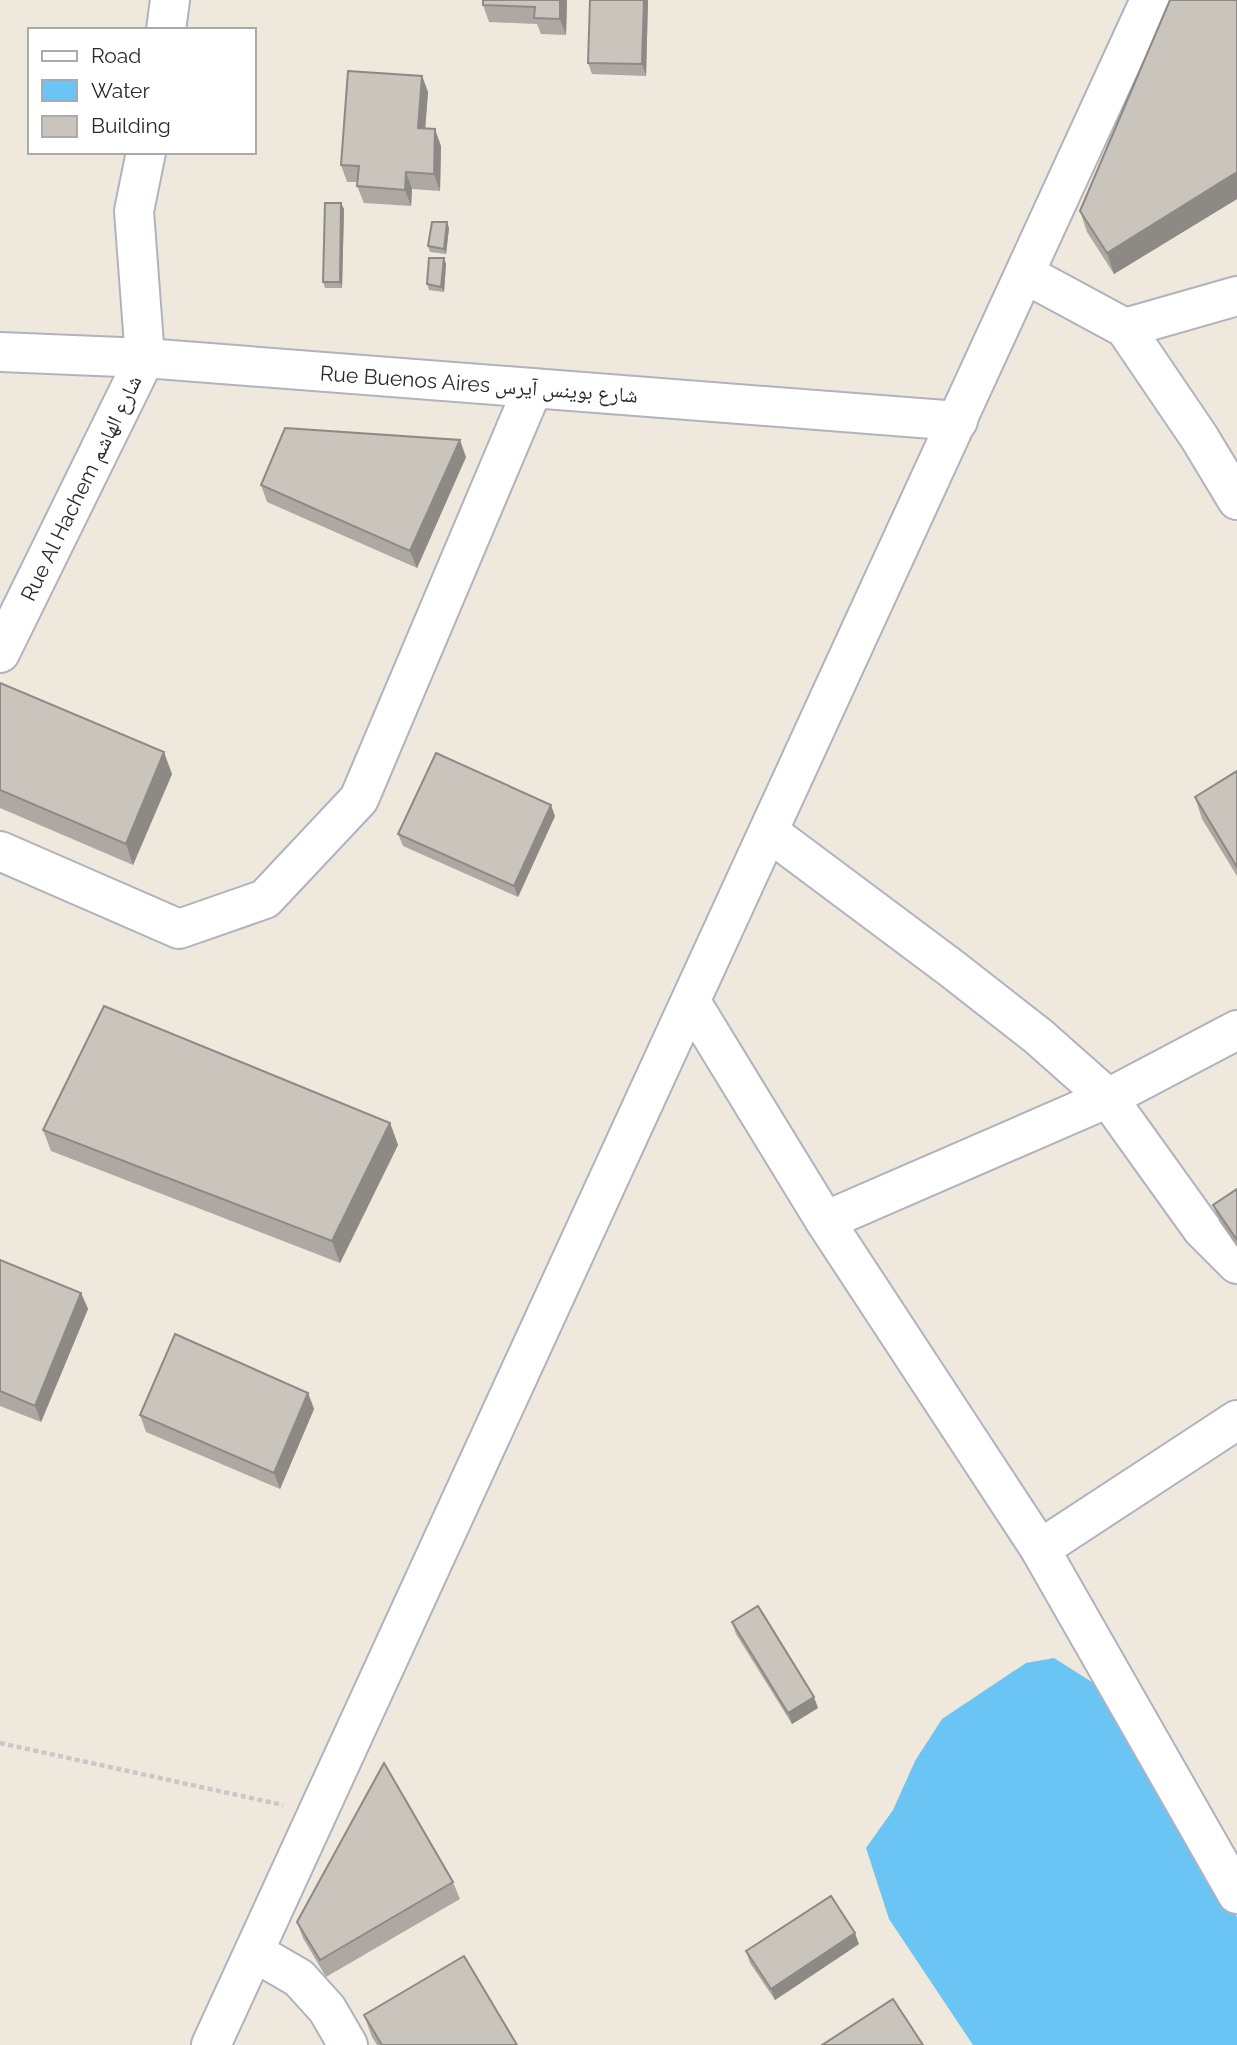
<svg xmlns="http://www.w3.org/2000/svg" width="1237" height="2045" viewBox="0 0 1237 2045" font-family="Raleway,'Noto Naskh Arabic',sans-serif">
<rect width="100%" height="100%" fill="#eee8dd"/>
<!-- water -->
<path fill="#6bc5f4" d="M 1054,1658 L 1106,1691 L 1220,1873 L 1237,1918 L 1237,2045 L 973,2045 L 889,1919 L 866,1848 L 893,1810 L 915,1761 L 942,1719 L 1026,1663 Z"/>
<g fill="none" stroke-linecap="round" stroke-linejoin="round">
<defs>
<g id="street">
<path d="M 166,30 L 170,0"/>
<path d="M 1025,274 L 1125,328 L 1199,437 L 1237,500"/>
<path d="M 1125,328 L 1237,296"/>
<path d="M 0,352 L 145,358 L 958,421"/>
<path d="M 0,653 L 145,358 L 134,211 L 146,152"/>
<path d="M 769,832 L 951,968 L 1038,1036 L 1108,1098 L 1202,1229 L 1237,1264"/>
<path d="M 0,851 L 179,929 L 265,899 L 359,799 L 533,388"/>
<path d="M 691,1002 L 825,1221 L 1040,1549 L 1237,1894"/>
<path d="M 825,1221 L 1108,1098 L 1237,1030"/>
<path d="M 1040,1549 L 1237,1420"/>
<path d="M 254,1952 L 299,1978 L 327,2009 L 348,2045"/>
</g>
<path id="secondary" d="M 211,2045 L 1150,0"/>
</defs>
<!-- street casing -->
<use href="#street" stroke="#b1b2bf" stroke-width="42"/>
<!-- secondary casing -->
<use href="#secondary" stroke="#b1b2bf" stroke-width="42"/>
<!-- path -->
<path stroke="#c8c8c8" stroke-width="4.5" stroke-dasharray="5 3.5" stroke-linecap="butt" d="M 0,1743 L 283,1805"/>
<!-- street -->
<use href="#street" stroke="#fff" stroke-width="38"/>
<!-- secondary -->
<use href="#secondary" stroke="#fff" stroke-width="38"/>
</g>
<!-- wall -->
<g fill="#ada9a2">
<path d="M 483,0 L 567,0 L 566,35 L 541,34 L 537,24 L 489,22 L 483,5 Z"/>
<path d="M 648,0 L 646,76 L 592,74 L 588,63 Z"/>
<path d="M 1237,0 L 1237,199 L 1114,274 L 1087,232 L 1080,211 Z"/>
<path d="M 422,76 L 428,92 L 425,128 L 441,146 L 440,191 L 412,189 L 411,206 L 364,203 L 357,186 L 358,182 L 347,182 L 341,165 Z"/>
<path d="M 344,209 L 342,288 L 325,288 L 323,282 Z"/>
<path d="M 449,228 L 446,254 L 430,252 L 428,246 Z"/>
<path d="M 444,258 L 446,264 L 444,292 L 429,290 L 427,284 Z"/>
<path d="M 466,457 L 417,568 L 267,502 L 261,485 Z"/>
<path d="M 0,683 L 172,774 L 133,865 L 0,808 Z"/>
<path d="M 1237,771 L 1237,876 L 1202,819 L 1195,797 Z"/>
<path d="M 555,816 L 518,897 L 403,846 L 398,834 Z"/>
<path d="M 390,1123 L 398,1145 L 340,1263 L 51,1151 L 43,1130 Z"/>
<path d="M 1237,1189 L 1237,1247 L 1219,1221 L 1213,1205 Z"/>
<path d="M 0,1260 L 81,1293 L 88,1309 L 41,1422 L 0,1406 Z"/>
<path d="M 308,1393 L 314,1409 L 280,1489 L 146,1432 L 140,1415 Z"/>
<path d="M 732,1622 L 818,1708 L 792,1724 L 736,1634 Z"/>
<path d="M 453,1882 L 460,1899 L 326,1977 L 303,1938 L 297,1922 Z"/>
<path d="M 859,1944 L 775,2000 L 750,1963 L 746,1951 Z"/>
<path d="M 364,2015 L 517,2045 L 377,2045 L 372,2037 Z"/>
</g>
<!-- shaded-wall -->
<g fill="#8d8984">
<path d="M 560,0 L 567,0 L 566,35 L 560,19 Z"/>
<path d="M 644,0 L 648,0 L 646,76 L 642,64 Z"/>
<path d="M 422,76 L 428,92 L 424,144 L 418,128 Z"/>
<path d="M 435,129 L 441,146 L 440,191 L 434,174 Z"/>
<path d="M 406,172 L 412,189 L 411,206 L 405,190 Z"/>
<path d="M 1237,172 L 1237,199 L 1114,274 L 1107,253 Z"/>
<path d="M 341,203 L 344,209 L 342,288 L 340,282 Z"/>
<path d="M 447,222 L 449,228 L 446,254 L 444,249 Z"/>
<path d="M 444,258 L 446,264 L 444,292 L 441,287 Z"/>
<path d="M 460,440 L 466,457 L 417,568 L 410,551 Z"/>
<path d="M 164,752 L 172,774 L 133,865 L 126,844 Z"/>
<path d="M 551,805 L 555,816 L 518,897 L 514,886 Z"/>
<path d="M 390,1123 L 398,1145 L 340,1263 L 332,1241 Z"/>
<path d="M 81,1293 L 88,1309 L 41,1422 L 35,1406 Z"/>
<path d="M 308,1393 L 314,1409 L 280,1489 L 274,1473 Z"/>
<path d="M 814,1697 L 818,1708 L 792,1724 L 788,1713 Z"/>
<path d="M 855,1933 L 859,1944 L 775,2000 L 771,1989 Z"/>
</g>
<!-- building -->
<g fill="#c9c4bc" stroke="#8d8984" stroke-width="2">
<path d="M 483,0 L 560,0 L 560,19 L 534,18 L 535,7 L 483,5 Z"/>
<path d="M 590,0 L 644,0 L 642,64 L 588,63 Z"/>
<path d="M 1170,0 L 1237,0 L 1237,172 L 1107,253 L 1080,211 Z"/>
<path d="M 348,71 L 422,76 L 418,128 L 435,129 L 434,174 L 406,172 L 405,190 L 357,186 L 359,166 L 341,165 Z"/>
<path d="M 325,203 L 341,203 L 340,282 L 323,282 Z"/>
<path d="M 432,222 L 447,222 L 444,249 L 428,246 Z"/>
<path d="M 429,258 L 444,258 L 441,287 L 427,284 Z"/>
<path d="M 285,428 L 460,440 L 410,551 L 261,485 Z"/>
<path d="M 0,683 L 164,752 L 126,844 L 0,790 Z"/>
<path d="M 436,753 L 551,805 L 514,886 L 398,834 Z"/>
<path d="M 1237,771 L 1237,867 L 1195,797 Z"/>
<path d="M 104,1006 L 390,1123 L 332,1241 L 43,1130 Z"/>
<path d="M 1237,1189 L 1237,1240 L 1213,1205 Z"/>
<path d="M 0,1260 L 81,1293 L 35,1406 L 0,1391 Z"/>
<path d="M 175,1334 L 308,1393 L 274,1473 L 140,1415 Z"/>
<path d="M 758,1606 L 814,1697 L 788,1713 L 732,1622 Z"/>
<path d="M 384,1763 L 453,1882 L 320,1960 L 297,1922 Z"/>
<path d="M 831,1896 L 855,1933 L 771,1989 L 746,1951 Z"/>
<path d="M 464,1956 L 517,2045 L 382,2045 L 364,2015 Z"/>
<path d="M 893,1999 L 923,2045 L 822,2045 Z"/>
</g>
<g text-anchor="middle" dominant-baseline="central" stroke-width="6" stroke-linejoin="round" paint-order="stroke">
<!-- street labels -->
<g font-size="21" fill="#2b2b2b" stroke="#fff">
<text transform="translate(479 384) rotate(4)">Rue Buenos Aires شارع بوينس آيرس</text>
<text transform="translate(81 488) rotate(-64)">Rue Al Hachem شارع الهاشم</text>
</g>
</g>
<!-- legend -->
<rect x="28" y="28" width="228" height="126" fill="#ffffff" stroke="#aaaaaa" stroke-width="2"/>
<rect x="42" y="51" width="35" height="10" fill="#ffffff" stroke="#aaaaaa" stroke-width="2"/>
<text x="91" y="63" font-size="21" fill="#2b2b2b">Road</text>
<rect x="42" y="80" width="35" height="21" fill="#6bc5f4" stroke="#aaaaaa" stroke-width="2"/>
<text x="91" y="98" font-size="21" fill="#2b2b2b">Water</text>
<rect x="42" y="116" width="35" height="21" fill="#c9c4bc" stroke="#aaaaaa" stroke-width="2"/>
<text x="91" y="133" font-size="21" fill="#2b2b2b">Building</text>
</svg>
